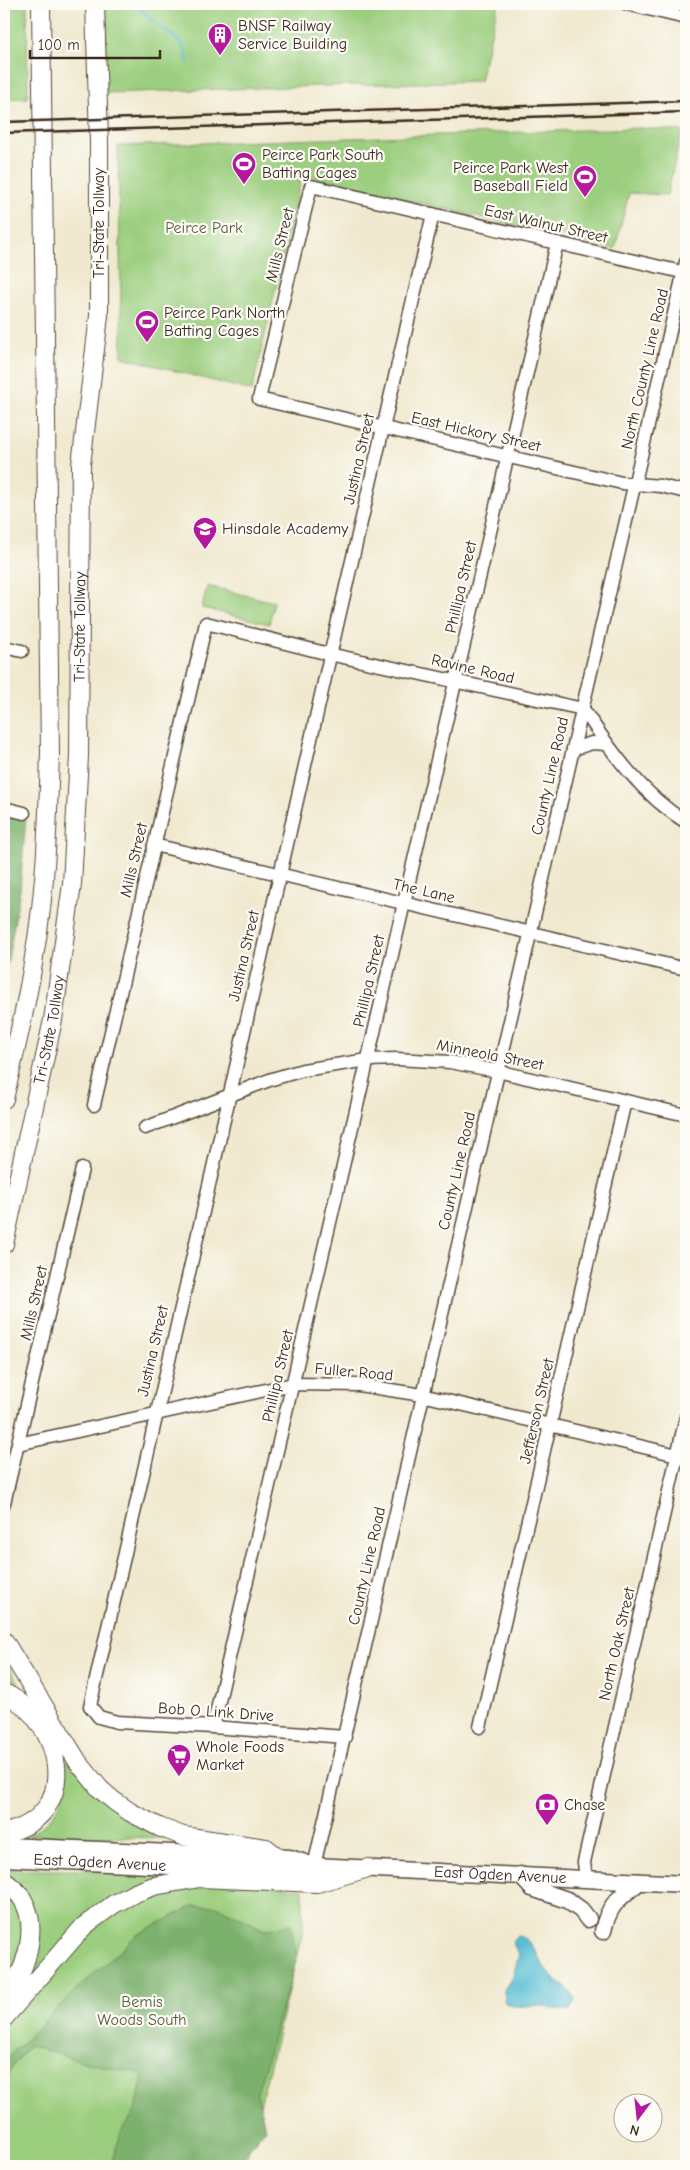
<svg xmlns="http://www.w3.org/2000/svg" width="690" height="2170" viewBox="0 0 690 2170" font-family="'Comic Neue',sans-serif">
<rect width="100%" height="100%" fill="#fdfcf7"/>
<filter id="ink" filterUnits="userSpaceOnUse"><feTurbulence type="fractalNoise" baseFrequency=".02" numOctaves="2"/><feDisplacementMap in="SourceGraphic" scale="10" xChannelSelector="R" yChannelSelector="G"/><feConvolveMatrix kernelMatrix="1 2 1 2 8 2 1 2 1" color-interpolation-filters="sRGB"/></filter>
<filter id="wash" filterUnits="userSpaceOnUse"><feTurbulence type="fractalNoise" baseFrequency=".0096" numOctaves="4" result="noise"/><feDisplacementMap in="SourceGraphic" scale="20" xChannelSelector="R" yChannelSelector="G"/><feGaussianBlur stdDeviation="1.12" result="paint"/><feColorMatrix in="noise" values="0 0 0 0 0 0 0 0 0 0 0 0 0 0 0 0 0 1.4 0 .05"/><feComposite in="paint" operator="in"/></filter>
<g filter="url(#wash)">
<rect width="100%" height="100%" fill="#f0e9cf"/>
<!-- green -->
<g fill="#9bce7e" stroke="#6b7c4e">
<path d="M 4,4 L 27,4 L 28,98 L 4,99 Z"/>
<path d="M 105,4 L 498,4 L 480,81 L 105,93 Z"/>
<path d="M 641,128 L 682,131 L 667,195 L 629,193 L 615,249 L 302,175 L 252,391 L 122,357 L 118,146 Z"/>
<path d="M 207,586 L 274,602 L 269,624 L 202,608 Z"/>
<path d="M 4,1656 L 24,1693 L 4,1682 Z"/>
<path d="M 69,1761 L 171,1838 L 28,1836 C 47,1825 60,1810 66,1787 C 68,1781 65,1771 65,1764 Z"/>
<path d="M 4,1870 L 78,1870 L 163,1874 L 303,1889 L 303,1931 L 245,2166 L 4,2166 Z"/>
</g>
<!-- forest -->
<g fill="#7cb16d" stroke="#5c6e46">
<path d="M 4,813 L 26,817 L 20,890 L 4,983 Z"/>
<path d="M 193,1906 L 217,1906 L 265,1930 L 291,1924 L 297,1957 L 257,2093 L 265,2129 L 240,2160 L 239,2166 L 110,2166 L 123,2128 L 136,2110 L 143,2074 L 87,2063 L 29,2045 L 12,2067 L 4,2092 L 4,2061 L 73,1993 L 138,1934 Z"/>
</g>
<!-- water -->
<path fill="#56bed4" stroke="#487479" d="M 517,1936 C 534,1939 539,1961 548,1973 C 556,1983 571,1987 575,2000 L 570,2010 C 559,2011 552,2008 541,2006 C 528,2004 518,2010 505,2003 L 504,1990 L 513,1976 L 519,1955 L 512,1942 Z"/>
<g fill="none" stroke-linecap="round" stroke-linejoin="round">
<!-- stream -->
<path stroke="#56bed4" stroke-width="2.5" d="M 134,4 C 143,11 151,20 161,27 C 177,40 184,40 188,62"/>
</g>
</g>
<g filter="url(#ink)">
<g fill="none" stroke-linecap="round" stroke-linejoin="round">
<defs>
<g id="minor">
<path d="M 627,4 L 686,18"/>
<path d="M 686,273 L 311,186 L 259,399 L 622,483 L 661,486 L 686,492"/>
<path d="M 4,647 L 22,651"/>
<path d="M 573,749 L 592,743 L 607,744"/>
<path d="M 4,808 L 24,813"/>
<path d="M 154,845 L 686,969"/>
<path d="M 94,1105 L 206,623 L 329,654 L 583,709 C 611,751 642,795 686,822"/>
<path d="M 145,1128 L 272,1079 L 303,1070 L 368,1060 L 396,1059 L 450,1062 L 497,1071 L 686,1115"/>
<path d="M 18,1444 L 293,1384 L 359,1385 L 422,1395 L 686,1457"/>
<path d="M 4,1503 L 82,1169"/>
<path d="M 213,1727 L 557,243"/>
<path d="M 480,1727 L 625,1101"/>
<path d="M 345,1737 L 213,1727 L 117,1722 L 99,1717 L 90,1706 C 200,1208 317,711 433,214"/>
<path d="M 314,1866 L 686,262"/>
<path d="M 586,1879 L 584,1862 L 686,1417"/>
</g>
<g id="major">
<path id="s1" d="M 4,1846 L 290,1858 L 314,1866 L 686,1884"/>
<path id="s2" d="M 4,1858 L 296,1872 L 314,1866"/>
<path d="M 520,1875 L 532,1888 L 567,1900 L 581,1910 L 588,1919"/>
<path d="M 603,1931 C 609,1904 618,1899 639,1882"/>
</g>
<g id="highway">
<path d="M 4,1099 C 15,1052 27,1005 34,957 C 46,890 48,821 50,753 L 41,4"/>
<path id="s3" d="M 4,1244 L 53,1020 L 72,884 L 79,756 L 81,465 L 99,316 L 99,142 L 95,4"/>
<path d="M 4,1641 L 78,1762 L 100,1789 L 114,1801 L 130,1812 L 159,1827 L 183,1836 L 266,1848 L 279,1858"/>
<path d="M 4,1693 C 64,1721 83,1817 4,1833"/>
<path d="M 4,1881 C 11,1886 18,1892 23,1900 C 40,1929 25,1975 4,1998"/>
<path d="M 4,2018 L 84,1926 L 114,1904 L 135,1893 L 154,1886 L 200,1878 L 317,1883 L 368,1868"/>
</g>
</defs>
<!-- minor casing -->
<use href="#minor" stroke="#564739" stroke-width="15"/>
<!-- major casing -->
<use href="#major" stroke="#564739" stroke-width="19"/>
<!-- highway casing -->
<use href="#highway" stroke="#564739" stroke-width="20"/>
<!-- minor -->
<use href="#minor" stroke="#fff" stroke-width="12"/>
<!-- major -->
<use href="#major" stroke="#fff" stroke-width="16"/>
<!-- highway -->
<use href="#highway" stroke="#fff" stroke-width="18"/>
<!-- rail -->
<g stroke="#3b2a1e" stroke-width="2.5">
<path d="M 4,122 L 686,101"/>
<path d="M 4,133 L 686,112"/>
</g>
</g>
</g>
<!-- icons -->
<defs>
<symbol id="building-pin" viewBox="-11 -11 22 30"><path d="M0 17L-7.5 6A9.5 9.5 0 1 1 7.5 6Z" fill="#b5179e" stroke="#fdfcf7"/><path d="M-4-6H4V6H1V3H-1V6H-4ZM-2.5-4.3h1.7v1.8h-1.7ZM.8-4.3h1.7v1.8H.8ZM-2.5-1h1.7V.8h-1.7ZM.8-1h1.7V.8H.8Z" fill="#fff"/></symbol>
<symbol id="stadium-pin" viewBox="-11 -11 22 30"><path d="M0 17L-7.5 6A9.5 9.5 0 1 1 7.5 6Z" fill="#b5179e" stroke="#fdfcf7"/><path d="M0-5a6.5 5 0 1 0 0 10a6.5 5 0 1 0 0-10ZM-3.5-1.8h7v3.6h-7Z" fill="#fff"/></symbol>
<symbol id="school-pin" viewBox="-11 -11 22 30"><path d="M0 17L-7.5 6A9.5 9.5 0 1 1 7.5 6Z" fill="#b5179e" stroke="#fdfcf7"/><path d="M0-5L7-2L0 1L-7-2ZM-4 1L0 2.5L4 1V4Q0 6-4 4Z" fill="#fff"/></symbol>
<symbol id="supermarket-pin" viewBox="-11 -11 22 30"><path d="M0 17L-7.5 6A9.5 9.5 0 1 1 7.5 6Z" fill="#b5179e" stroke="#fdfcf7"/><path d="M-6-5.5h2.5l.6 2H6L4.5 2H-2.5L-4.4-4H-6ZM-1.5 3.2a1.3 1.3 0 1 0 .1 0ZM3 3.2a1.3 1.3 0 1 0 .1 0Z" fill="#fff"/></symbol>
<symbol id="bank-pin" viewBox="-11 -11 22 30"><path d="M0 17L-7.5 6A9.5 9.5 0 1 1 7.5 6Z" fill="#b5179e" stroke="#fdfcf7"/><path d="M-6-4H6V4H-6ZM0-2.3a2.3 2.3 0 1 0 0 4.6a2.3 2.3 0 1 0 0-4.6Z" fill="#fff"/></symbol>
</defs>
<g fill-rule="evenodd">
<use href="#building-pin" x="206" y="21" width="28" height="38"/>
<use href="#stadium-pin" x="230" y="150" width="28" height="38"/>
<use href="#stadium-pin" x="571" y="163" width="28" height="38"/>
<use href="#stadium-pin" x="133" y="308" width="28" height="38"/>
<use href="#school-pin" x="191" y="515" width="28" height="38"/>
<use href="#supermarket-pin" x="165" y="1742" width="28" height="38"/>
<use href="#bank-pin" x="533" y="1791" width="28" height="38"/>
</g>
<g text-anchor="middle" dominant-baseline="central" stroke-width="4.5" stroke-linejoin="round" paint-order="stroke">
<!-- poi labels -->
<g font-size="16" fill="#3b2a1e" stroke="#fdfcf7" text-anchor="start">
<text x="238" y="26">BNSF Railway<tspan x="238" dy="18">Service Building</tspan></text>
<text x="262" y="155">Peirce Park South<tspan x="262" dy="18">Batting Cages</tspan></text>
<text x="568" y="168" text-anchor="end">Peirce Park West<tspan x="568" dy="18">Baseball Field</tspan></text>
<text x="164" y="313">Peirce Park North<tspan x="164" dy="18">Batting Cages</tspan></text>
<text x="222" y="529">Hinsdale Academy</text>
<text x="196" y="1747">Whole Foods<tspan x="196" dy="18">Market</tspan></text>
<text x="564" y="1805">Chase</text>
</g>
<!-- street labels -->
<g font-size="16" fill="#3b2a1e" stroke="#fdfcf7">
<text transform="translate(99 223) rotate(-90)">Tri-State Tollway</text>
<text transform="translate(546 224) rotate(13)">East Walnut Street</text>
<text transform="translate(280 245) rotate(-76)">Mills Street</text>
<text transform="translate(645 369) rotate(-77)">North County Line Road</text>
<text transform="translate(476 432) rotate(13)">East Hickory Street</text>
<text transform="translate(359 459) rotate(-77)">Justina Street</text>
<text transform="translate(461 587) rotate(-77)">Phillipa Street</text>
<text stroke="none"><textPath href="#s3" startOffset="624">Tri-State Tollway</textPath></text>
<text transform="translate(473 669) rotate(13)">Ravine Road</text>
<text transform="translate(550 776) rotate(-77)">County Line Road</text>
<text transform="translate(134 860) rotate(-77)">Mills Street</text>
<text transform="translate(424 891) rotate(13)">The Lane</text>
<text transform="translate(244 956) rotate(-77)">Justina Street</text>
<text transform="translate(369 981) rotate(-77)">Phillipa Street</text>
<text stroke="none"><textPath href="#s3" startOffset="219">Tri-State Tollway</textPath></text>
<text transform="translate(490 1055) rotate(11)">Minneola Street</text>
<text transform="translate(457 1171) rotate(-77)">County Line Road</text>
<text transform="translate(34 1303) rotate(-77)">Mills Street</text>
<text transform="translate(153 1351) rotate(-77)">Justina Street</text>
<text transform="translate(354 1372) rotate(5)">Fuller Road</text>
<text transform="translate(278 1376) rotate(-77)">Phillipa Street</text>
<text transform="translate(537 1411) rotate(-77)">Jefferson Street</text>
<text transform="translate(367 1566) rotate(-77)">County Line Road</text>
<text transform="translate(617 1644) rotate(-77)">North Oak Street</text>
<text transform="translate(216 1712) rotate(4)">Bob O Link Drive</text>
<text stroke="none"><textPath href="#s2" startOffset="96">East Ogden Avenue</textPath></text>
<text stroke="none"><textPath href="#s1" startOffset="498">East Ogden Avenue</textPath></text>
</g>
<!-- park labels -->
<g font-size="16" fill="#585b3b" stroke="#fdfcf7">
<text x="204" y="228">Peirce Park</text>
<text x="142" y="2002">Bemis<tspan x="142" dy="18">Woods South</tspan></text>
</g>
</g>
<!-- margin -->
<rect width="690" height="2170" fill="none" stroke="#fdfcf7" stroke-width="20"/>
<!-- north arrow -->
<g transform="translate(638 2118) rotate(195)"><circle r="24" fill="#fdfcf7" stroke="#afa8a0"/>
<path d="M0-4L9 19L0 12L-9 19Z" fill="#b5179e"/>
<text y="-8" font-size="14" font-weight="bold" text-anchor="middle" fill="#3b2a1e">N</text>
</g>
<!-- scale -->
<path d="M30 50v8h130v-8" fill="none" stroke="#3b2a1e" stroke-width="2.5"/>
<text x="38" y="50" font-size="15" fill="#3b2a1e" stroke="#fdfcf7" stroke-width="4" paint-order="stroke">100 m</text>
</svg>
